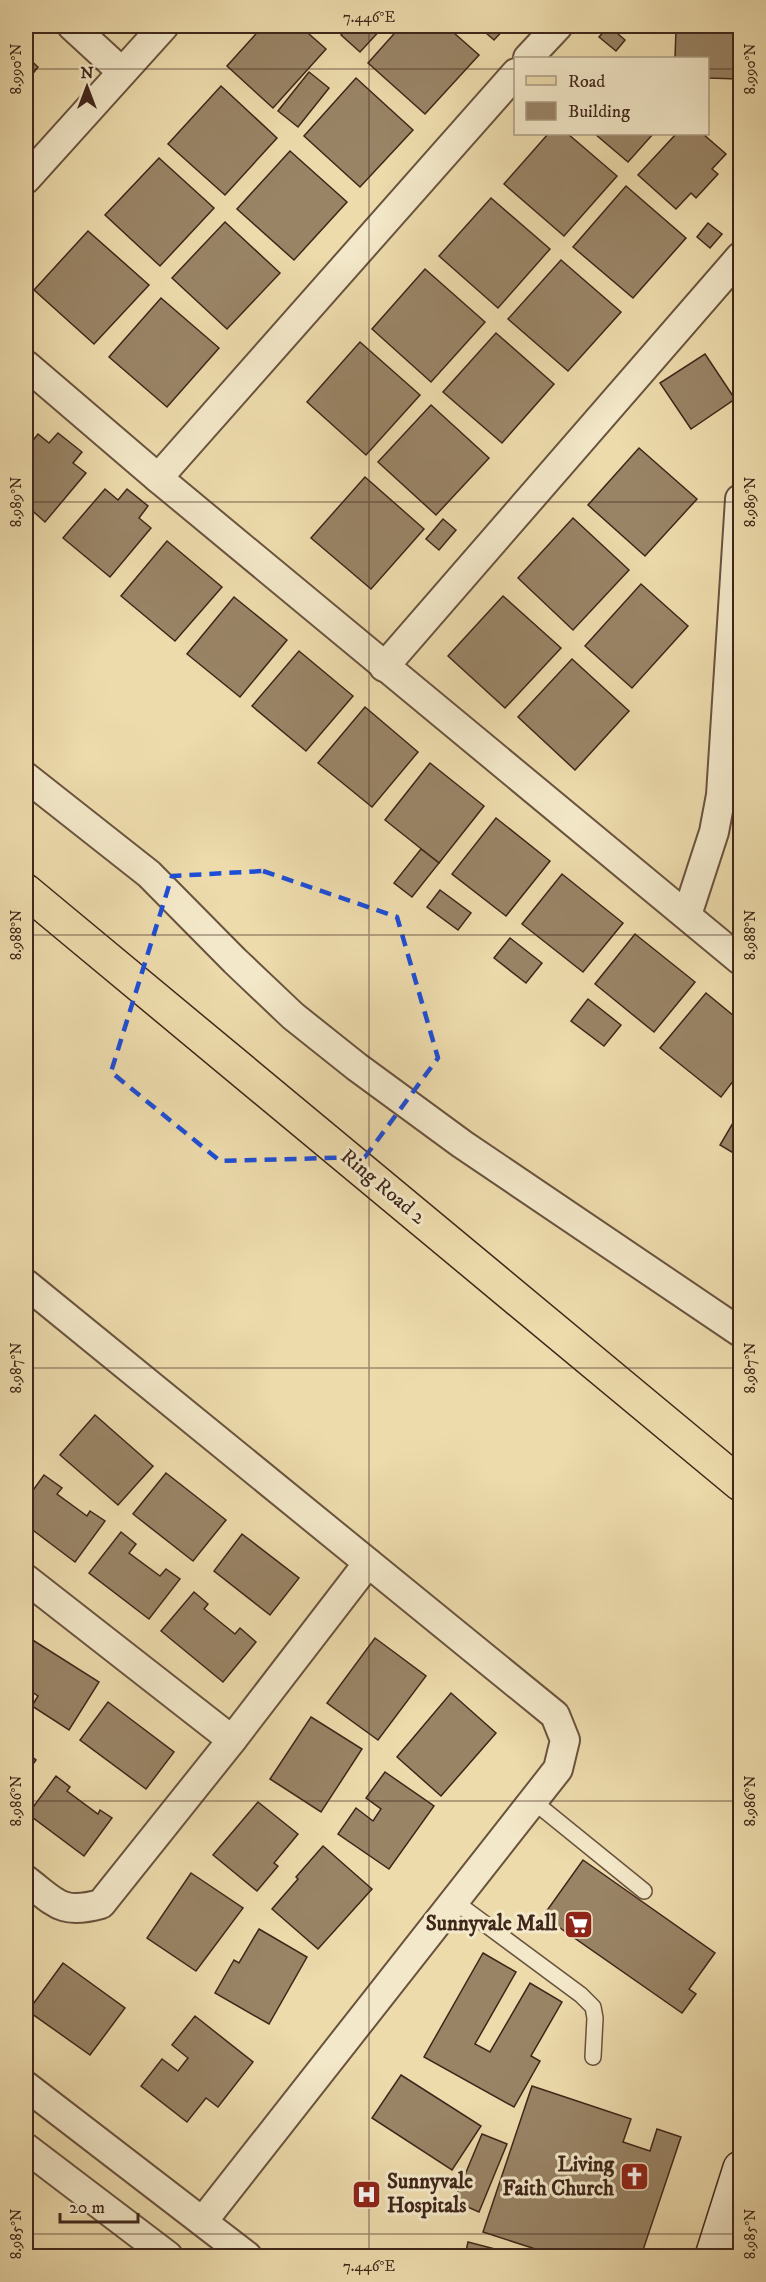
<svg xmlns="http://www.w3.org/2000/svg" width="766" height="2282" viewBox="0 0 766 2282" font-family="'IM FELL DW Pica',serif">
<rect width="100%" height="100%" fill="#eddbac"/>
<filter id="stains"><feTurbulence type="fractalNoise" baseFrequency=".00333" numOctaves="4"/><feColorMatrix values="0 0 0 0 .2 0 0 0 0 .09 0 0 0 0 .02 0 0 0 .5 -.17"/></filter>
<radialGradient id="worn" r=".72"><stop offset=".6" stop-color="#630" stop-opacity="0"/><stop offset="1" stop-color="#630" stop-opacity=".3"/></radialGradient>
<!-- building -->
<g fill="#998466" stroke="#3f261a" stroke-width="1.5">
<path d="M 263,26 L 300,26 L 326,49 L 273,108 L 227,66 Z"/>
<path d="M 326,26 L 341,26 L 335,33 Z"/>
<path d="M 349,26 L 384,26 L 360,52 L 341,35 Z"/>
<path d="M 401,26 L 446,26 L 479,55 L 425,114 L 368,63 Z"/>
<path d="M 478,26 L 507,26 L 494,40 Z"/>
<path d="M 609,26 L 625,40 L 616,51 L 599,37 Z"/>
<path d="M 688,26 L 736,26 L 736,34 L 740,34 L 738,79 L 708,78 L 708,58 L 675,58 L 676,30 L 688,31 Z"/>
<path d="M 26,56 L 38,67 L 26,82 Z"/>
<path d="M 309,72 L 329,88 L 298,127 L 278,111 Z"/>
<path d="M 356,78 L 413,130 L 360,187 L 304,136 Z"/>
<path d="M 221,86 L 277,138 L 225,195 L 168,144 Z"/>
<path d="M 548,134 L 568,134 L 617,176 L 564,236 L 504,184 Z"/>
<path d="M 595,134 L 653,134 L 628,162 Z"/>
<path d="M 676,134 L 703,134 L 726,154 L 712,169 L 718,174 L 696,198 L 691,193 L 676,209 L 638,175 Z"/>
<path d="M 290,151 L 347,202 L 294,260 L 237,209 Z"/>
<path d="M 159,158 L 214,208 L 160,266 L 105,215 Z"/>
<path d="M 626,186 L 686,238 L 633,298 L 573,247 Z"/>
<path d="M 491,198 L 550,249 L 498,308 L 439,256 Z"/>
<path d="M 225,222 L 280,273 L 227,329 L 172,278 Z"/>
<path d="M 708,223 L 722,234 L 710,248 L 697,237 Z"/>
<path d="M 88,231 L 149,285 L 94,344 L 34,290 Z"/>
<path d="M 561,260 L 621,312 L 568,371 L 508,319 Z"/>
<path d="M 425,269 L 485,322 L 431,382 L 372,329 Z"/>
<path d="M 161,298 L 219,348 L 167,407 L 109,357 Z"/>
<path d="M 496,333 L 554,384 L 502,443 L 443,392 Z"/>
<path d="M 360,342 L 420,395 L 366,455 L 307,402 Z"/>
<path d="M 705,354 L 735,399 L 691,429 L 660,383 Z"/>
<path d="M 431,405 L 489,458 L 436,515 L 378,462 Z"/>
<path d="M 58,433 L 82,452 L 73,463 L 86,473 L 45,522 L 26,505 L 26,449 L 38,434 L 49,443 Z"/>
<path d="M 639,448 L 697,499 L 645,556 L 588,505 Z"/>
<path d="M 365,477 L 424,529 L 371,589 L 311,538 Z"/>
<path d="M 105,489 L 118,500 L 127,489 L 148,506 L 139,518 L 151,528 L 110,577 L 63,538 Z"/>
<path d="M 573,518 L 629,570 L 573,630 L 518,578 Z"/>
<path d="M 443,519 L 456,530 L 439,550 L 426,539 Z"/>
<path d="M 167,541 L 222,587 L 175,641 L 121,596 Z"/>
<path d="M 641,584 L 688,626 L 632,688 L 585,646 Z"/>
<path d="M 503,596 L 561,648 L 505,708 L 448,656 Z"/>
<path d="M 234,597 L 287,640 L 240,697 L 187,654 Z"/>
<path d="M 299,651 L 353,696 L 306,751 L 252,706 Z"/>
<path d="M 572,659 L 629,711 L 575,770 L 518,717 Z"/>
<path d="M 365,707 L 418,752 L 372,807 L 318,763 Z"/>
<path d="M 430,763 L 484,806 L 439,863 L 385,820 Z"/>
<path d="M 496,818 L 550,861 L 506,916 L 452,874 Z"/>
<path d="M 421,849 L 439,863 L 412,897 L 394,883 Z"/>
<path d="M 562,874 L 623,923 L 583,972 L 522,924 Z"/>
<path d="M 440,890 L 471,913 L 458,930 L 427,907 Z"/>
<path d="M 635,934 L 695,982 L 654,1032 L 595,984 Z"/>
<path d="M 510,938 L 542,963 L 526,983 L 494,958 Z"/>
<path d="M 706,993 L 740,1021 L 740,1072 L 721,1097 L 660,1048 Z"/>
<path d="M 588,999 L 621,1025 L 604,1046 L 571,1021 Z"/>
<path d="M 740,1111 L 740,1157 L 720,1145 Z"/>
<path d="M 95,1415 L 153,1466 L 118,1505 L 60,1455 Z"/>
<path d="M 166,1473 L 226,1520 L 193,1561 L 133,1514 Z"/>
<path d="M 44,1475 L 62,1488 L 57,1494 L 87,1516 L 90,1511 L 105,1521 L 75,1562 L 26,1525 L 26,1500 Z"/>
<path d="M 121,1532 L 136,1544 L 129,1553 L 160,1576 L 166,1569 L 180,1579 L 149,1619 L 89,1573 Z"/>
<path d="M 242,1534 L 299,1578 L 270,1615 L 214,1571 Z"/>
<path d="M 194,1592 L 208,1604 L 204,1609 L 235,1634 L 240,1628 L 256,1642 L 223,1682 L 161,1631 Z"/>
<path d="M 375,1638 L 426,1676 L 378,1740 L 327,1703 Z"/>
<path d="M 31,1639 L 99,1682 L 69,1730 L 32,1706 L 38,1696 L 26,1688 L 26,1647 Z"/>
<path d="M 451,1693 L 496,1733 L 441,1796 L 397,1757 Z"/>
<path d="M 108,1702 L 174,1752 L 146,1789 L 80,1740 Z"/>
<path d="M 311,1717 L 362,1749 L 321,1812 L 270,1779 Z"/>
<path d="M 26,1752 L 36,1760 L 26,1774 Z"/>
<path d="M 385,1772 L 434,1806 L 389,1869 L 338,1834 L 356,1808 L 373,1821 L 381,1809 L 366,1798 Z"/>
<path d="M 56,1776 L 70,1787 L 67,1791 L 98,1814 L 100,1810 L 112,1818 L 84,1856 L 28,1814 Z"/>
<path d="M 258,1802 L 298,1834 L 274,1863 L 278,1866 L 257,1891 L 213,1855 Z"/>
<path d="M 323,1846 L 372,1889 L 318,1949 L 272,1909 L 298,1879 L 296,1877 Z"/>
<path d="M 583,1860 L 715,1953 L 689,1989 L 696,1994 L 682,2013 L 543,1916 Z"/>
<path d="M 191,1873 L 243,1908 L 196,1971 L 147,1938 Z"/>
<path d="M 259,1929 L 307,1957 L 269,2024 L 215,1993 L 234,1960 L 239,1963 Z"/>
<path d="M 483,1953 L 516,1972 L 475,2044 L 490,2052 L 530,1983 L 562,2002 L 531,2056 L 540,2061 L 514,2107 L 424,2057 Z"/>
<path d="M 63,1963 L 125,2008 L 90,2055 L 28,2011 Z"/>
<path d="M 195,2016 L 253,2062 L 218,2107 L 206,2098 L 187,2122 L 141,2086 L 162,2059 L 178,2071 L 188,2058 L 172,2045 Z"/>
<path d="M 401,2075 L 481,2126 L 452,2170 L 372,2118 Z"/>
<path d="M 532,2086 L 631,2119 L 623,2142 L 650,2151 L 657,2129 L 681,2137 L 641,2256 L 557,2256 L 483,2232 Z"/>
<path d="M 482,2134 L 507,2144 L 479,2212 L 454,2201 Z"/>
<path d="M 468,2242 L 499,2250 L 498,2256 L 465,2256 Z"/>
</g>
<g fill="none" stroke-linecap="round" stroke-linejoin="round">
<defs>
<g id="service">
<path d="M 533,1801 L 644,1891"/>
<path d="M 454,1901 L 581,1995 L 593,2007 L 595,2018 L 593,2057"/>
</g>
<g id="minor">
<path d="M 72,26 L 122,72"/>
<path d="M 528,58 L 558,26"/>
<path d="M 26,179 L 164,26"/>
<path d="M 26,365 L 158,478 L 740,960"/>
<path d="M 158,478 L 516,73"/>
<path d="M 384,667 L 740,257"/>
<path d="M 26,777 L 149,874 L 235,961 L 293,1016 L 357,1067 L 462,1144 L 740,1332"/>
<path d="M 687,915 L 714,832 L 721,795 L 740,499"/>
<path d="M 26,1284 L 555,1715 L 565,1740 L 558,1769 L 203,2221"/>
<path d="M 26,1579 L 232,1740"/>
<path d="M 26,1880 C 56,1903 61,1915 101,1904 L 232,1740 L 368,1563"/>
<path d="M 26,2086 L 247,2256"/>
<path d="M 26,2148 L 168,2256"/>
</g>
<path id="secondary" d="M 712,2256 L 740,2168"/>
<path id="primary" d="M 26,891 L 740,1484"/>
</defs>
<!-- service casing -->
<use href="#service" stroke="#6a533e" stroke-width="18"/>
<!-- minor casing -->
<use href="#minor" stroke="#6a533e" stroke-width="32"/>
<!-- secondary casing -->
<use href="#secondary" stroke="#3f261a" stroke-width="36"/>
<!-- primary casing -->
<use href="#primary" stroke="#3f261a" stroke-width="36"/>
<!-- service -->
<use href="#service" stroke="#f3e8c9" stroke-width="15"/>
<!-- minor -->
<use href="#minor" stroke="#f3e8c9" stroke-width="28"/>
<!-- secondary -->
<use href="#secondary" stroke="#f3e8c9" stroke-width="33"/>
<!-- primary -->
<use href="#primary" stroke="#eddbac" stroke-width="33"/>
</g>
<!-- marked area -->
<path fill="none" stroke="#1d4ed8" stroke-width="4.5" stroke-dasharray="12 8" stroke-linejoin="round" d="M 263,871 L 397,917 L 438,1058 L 365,1157 L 220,1161 L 111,1072 L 172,876 Z"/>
<!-- ticks -->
<path fill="none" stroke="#3f261a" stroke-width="1.5" stroke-opacity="0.45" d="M 369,26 L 369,2256M 26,69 L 516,69M 708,69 L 740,69M 26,502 L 740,502M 26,935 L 740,935M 26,1368 L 740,1368M 26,1801 L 740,1801M 26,2234 L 740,2234"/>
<!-- icons -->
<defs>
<symbol id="supermarket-square" viewBox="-11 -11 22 22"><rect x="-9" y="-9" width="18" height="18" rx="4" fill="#8f2418" stroke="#f3e8c9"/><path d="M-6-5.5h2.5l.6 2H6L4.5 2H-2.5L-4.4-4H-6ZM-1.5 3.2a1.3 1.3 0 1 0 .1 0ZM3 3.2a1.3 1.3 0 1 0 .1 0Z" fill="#fff"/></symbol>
<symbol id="church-square" viewBox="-11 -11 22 22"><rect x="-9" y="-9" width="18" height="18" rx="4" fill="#8f2418" stroke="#f3e8c9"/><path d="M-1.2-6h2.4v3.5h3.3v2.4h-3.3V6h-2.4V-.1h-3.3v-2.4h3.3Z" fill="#fff"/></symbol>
<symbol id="hospital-square" viewBox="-11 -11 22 22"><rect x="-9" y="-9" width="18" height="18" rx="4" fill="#8f2418" stroke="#f3e8c9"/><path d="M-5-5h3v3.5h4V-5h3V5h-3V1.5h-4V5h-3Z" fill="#fff"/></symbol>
</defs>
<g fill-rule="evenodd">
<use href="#supermarket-square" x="562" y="1908" width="33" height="33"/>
<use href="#church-square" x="618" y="2160" width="33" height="33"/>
<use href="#hospital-square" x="350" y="2178" width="33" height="33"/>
</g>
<g text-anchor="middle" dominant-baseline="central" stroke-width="6" stroke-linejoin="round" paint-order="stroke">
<!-- street labels -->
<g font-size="21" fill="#3f261a" stroke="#f3e8c9">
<text transform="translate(383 1187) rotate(40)">Ring Road 2</text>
</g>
<!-- poi labels -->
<g font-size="21" font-weight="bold" fill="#3f261a" stroke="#f3e8c9" text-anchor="end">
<text x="557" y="1924">Sunnyvale Mall</text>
<text x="614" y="2165">Living<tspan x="614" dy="24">Faith Church</tspan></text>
<text x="387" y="2182" text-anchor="start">Sunnyvale<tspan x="387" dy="24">Hospitals</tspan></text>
</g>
</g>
<!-- margin -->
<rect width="766" height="2282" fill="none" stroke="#eddbac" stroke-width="66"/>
<!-- legend -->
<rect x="514" y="57" width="195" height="78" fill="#f3e8c9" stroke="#ab9a83" stroke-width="1.5"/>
<rect x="526" y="76" width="30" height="9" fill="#eddbac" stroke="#ab9a83" stroke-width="1.5"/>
<text x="568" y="87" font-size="18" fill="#3f261a">Road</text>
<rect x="526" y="102" width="30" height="18" fill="#998466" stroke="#ab9a83" stroke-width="1.5"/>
<text x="568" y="117" font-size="18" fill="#3f261a">Building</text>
<!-- north arrow -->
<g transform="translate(87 87)" stroke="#f3e8c9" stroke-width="4.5" paint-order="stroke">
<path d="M0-4.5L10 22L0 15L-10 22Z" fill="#3f261a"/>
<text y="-9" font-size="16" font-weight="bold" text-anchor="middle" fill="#3f261a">N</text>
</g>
<!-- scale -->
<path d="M60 2213v9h78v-9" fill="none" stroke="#3f261a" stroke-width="3"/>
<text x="69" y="2213" font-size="18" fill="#3f261a" stroke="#f3e8c9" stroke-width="4.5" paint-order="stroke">20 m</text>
<rect x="33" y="33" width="700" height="2216" fill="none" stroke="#3f261a" stroke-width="2"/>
<g font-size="15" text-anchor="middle" fill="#3f261a">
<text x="369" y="22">7.446°E</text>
<text transform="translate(16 69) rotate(-90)" y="5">8.990°N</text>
<text transform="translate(750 69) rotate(-90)" y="5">8.990°N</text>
<text transform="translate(16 502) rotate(-90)" y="5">8.989°N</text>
<text transform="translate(750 502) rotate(-90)" y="5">8.989°N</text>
<text transform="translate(16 935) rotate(-90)" y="5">8.988°N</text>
<text transform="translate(750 935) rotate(-90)" y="5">8.988°N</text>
<text transform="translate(16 1368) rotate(-90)" y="5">8.987°N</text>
<text transform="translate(750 1368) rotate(-90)" y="5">8.987°N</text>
<text transform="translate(16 1801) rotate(-90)" y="5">8.986°N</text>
<text transform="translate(750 1801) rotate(-90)" y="5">8.986°N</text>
<text transform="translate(16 2234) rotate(-90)" y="5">8.985°N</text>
<text transform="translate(750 2234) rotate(-90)" y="5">8.985°N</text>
<text x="369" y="2271">7.446°E</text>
</g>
<rect width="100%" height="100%" filter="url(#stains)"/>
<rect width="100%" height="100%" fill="url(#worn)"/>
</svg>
